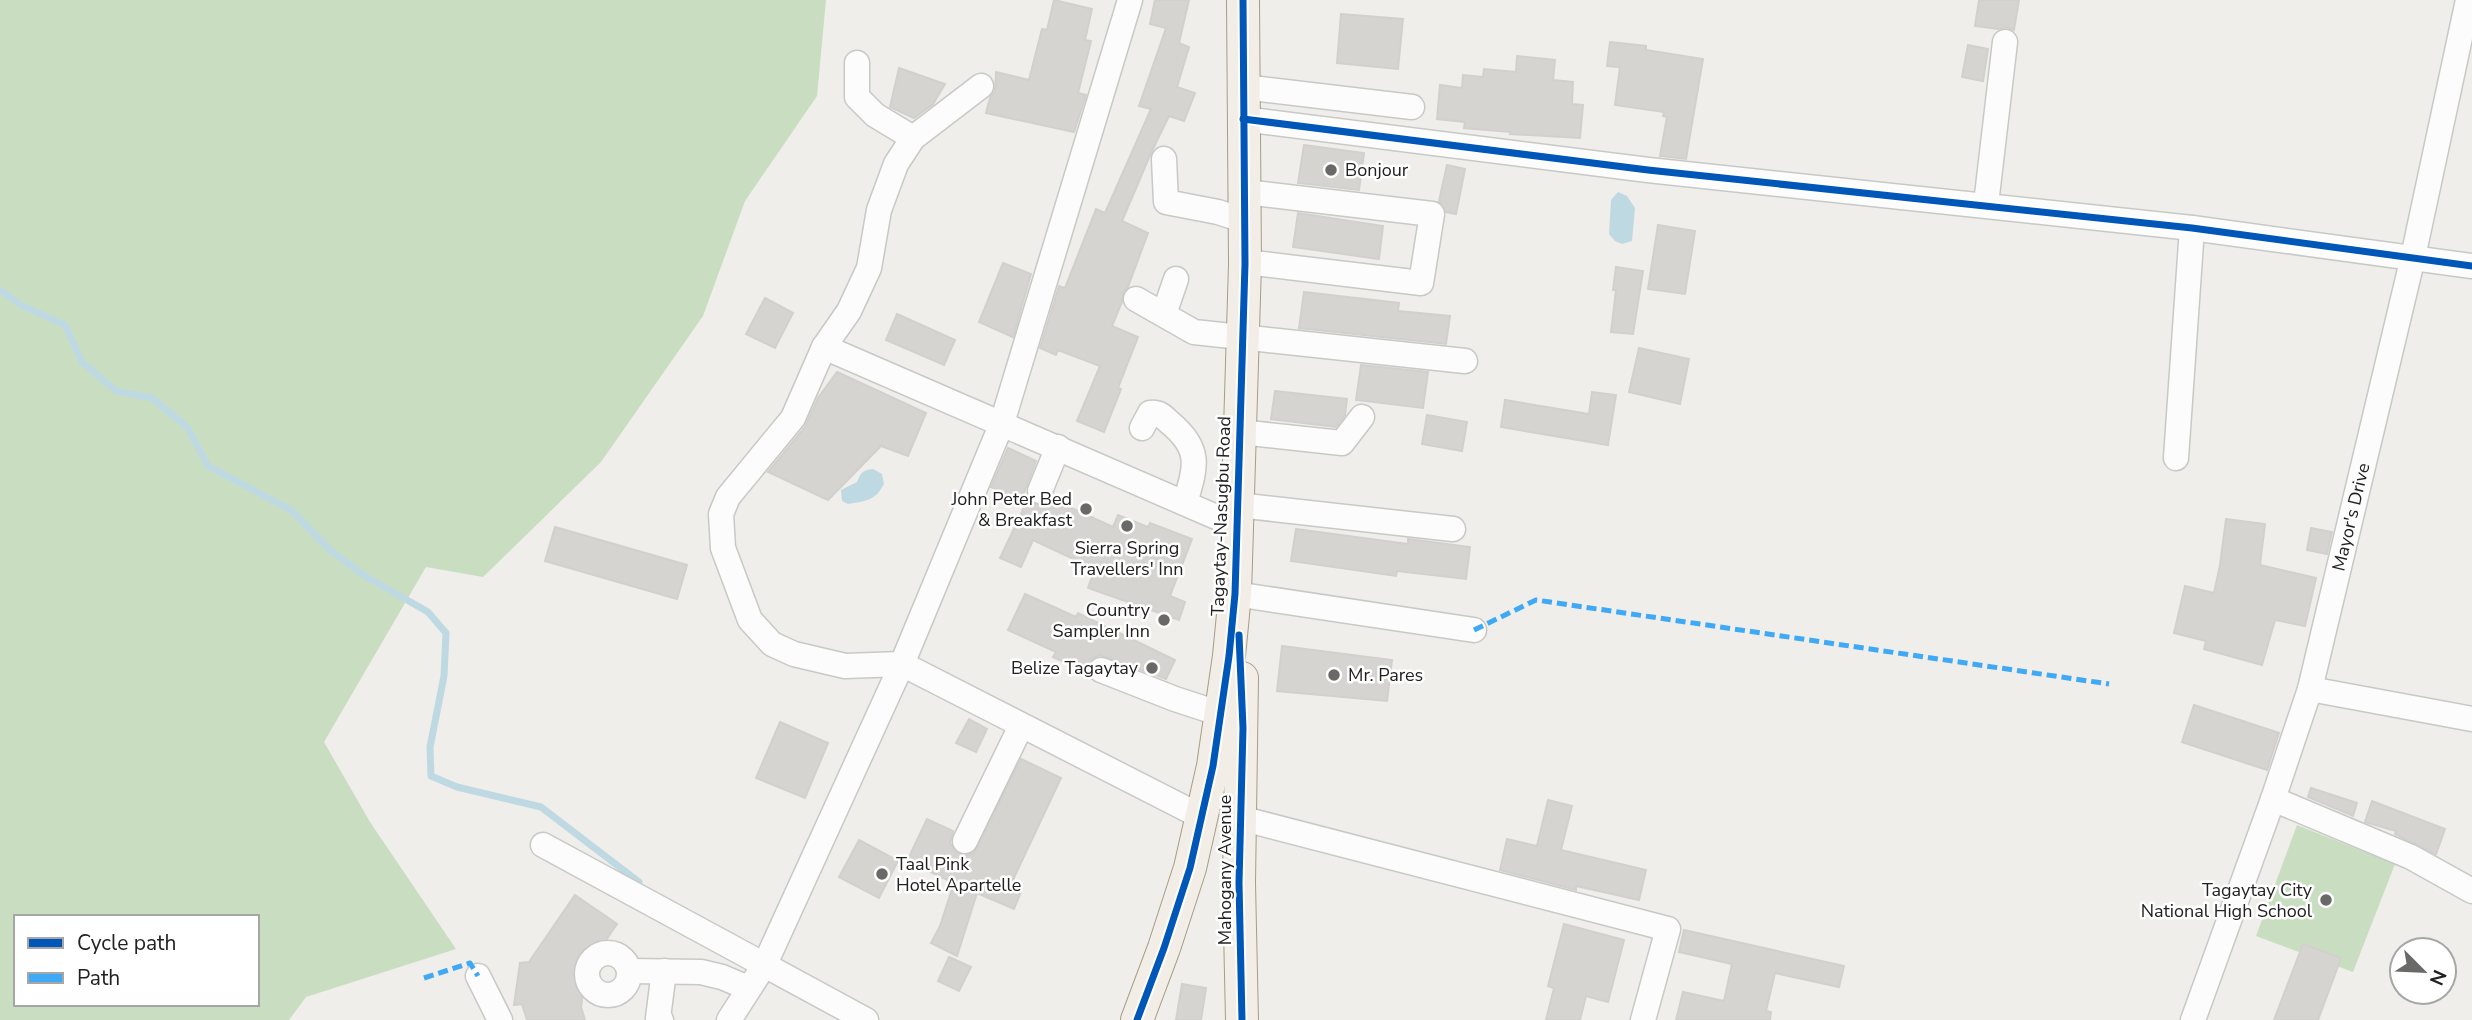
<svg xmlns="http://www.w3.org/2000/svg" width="2472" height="1020" viewBox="0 0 2472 1020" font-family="'Nunito Sans',sans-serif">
<rect width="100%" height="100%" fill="#efeeea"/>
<!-- forest -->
<g fill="#c9dec0" fill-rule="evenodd">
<path d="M 0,0 L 826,0 L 817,96 L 745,201 L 703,316 L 601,462 L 483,577 L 426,567 L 324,742 L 370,822 L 456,949 L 306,997 L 289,1020 L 0,1020 ZM 16,917 L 257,917 L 257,1004 L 16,1004 Z"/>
<path d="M 2297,825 L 2395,864 L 2353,972 L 2256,936 Z"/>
</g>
<!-- water -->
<g fill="#bfd9e2">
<path d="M 1618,192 L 1627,196 L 1635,208 L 1632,241 L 1622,244 L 1615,241 L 1609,234 L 1611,200 Z"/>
<path d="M 873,469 L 882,474 L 884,484 C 875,501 866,501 848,504 L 842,501 L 841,490 L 857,482 C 861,472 863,470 873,469 Z"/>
</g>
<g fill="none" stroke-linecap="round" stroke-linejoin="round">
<!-- stream -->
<path stroke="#bfd9e2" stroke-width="7" d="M 0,290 L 21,305 L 65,325 L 82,362 L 116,391 L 152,398 L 187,427 L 208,466 L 291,510 L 330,550 L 365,576 L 428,612 L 446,633 L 444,676 L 430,747 L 431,776 L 457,787 L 541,807 L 639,882"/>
</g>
<!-- building -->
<g fill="#d6d4d1" stroke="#d2d0cc" stroke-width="2">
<path d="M 1054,0 L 1092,9 L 1085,40 L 1091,41 L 1078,93 L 1086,95 L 1074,132 L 986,113 L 990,98 L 995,91 L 996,72 L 1029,80 L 1042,29 L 1047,30 Z"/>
<path d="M 1155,0 L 1189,0 L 1179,43 L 1189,47 L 1177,87 L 1195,93 L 1184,121 L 1169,116 L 1151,153 L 1122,221 L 1148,233 L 1128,287 L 1123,292 L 1122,302 L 1112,326 L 1138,337 L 1118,388 L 1121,389 L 1104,432 L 1077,421 L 1100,366 L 1058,350 L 1056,355 L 1040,348 L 1059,286 L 1065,288 L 1096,209 L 1105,213 L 1151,109 L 1139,106 L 1166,28 L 1150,24 Z"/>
<path d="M 1979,0 L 2019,0 L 2014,30 L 2006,27 L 1998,29 L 1975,26 Z"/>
<path d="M 1341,14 L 1403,19 L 1398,69 L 1337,63 Z"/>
<path d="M 1610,42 L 1646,46 L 1646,50 L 1703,59 L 1686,159 L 1660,156 L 1667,117 L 1663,116 L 1664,112 L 1615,105 L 1620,67 L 1607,66 Z"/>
<path d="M 1968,45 L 1988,49 L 1983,81 L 1962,77 Z"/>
<path d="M 1517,56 L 1555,60 L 1553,80 L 1573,82 L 1572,104 L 1583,105 L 1580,138 L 1510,134 L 1511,132 L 1464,128 L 1465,122 L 1437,119 L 1440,85 L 1462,88 L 1463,75 L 1483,77 L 1484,69 L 1516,72 Z"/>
<path d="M 899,68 L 945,84 L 933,104 L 914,118 L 890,107 Z"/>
<path d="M 1304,145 L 1364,153 L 1359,190 L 1298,183 Z"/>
<path d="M 1447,165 L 1465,169 L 1456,214 L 1446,212 L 1439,201 Z"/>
<path d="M 1298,213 L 1383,226 L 1379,259 L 1293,247 Z"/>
<path d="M 1658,225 L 1695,231 L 1685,294 L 1648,289 Z"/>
<path d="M 1003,263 L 1031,274 L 1013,337 L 979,322 Z"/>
<path d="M 1616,267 L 1643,271 L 1633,334 L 1611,332 L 1616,290 L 1613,290 Z"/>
<path d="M 1304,292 L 1399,303 L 1398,311 L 1450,316 L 1446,344 L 1299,328 Z"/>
<path d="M 765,298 L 793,313 L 775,348 L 746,334 Z"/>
<path d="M 897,314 L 955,340 L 944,365 L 886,340 Z"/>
<path d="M 1639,348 L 1689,359 L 1680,404 L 1629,392 Z"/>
<path d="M 1361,365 L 1428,372 L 1423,408 L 1356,400 Z"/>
<path d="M 837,372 L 926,413 L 908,456 L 881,446 L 828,500 L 768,472 L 805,427 L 818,398 Z"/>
<path d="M 1275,391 L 1347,399 L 1345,415 L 1336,427 L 1271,419 Z"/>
<path d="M 1592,392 L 1616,395 L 1608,445 L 1501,427 L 1505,400 L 1589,414 Z"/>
<path d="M 1427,415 L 1467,422 L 1462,451 L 1422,444 Z"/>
<path d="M 1008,448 L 1036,461 L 1021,501 L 991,487 Z"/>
<path d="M 1028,499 L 1034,504 L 1041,506 L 1052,499 L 1113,527 L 1118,515 L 1148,527 L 1150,523 L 1192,539 L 1170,596 L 1185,602 L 1179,620 L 1088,588 L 1095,569 L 1033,540 L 1021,567 L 1000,558 Z"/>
<path d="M 2226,519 L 2265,524 L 2260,565 L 2316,578 L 2305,626 L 2275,620 L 2262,665 L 2204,649 L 2206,641 L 2174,633 L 2185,586 L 2214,593 L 2220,565 Z"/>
<path d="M 555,527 L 687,565 L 677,599 L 545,561 Z"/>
<path d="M 2311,528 L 2332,532 L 2327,554 L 2307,550 Z"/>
<path d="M 1296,529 L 1408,544 L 1408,539 L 1470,547 L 1466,579 L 1397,571 L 1396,576 L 1291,561 Z"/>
<path d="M 1025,594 L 1076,617 L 1078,613 L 1175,660 L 1166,679 L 1100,655 L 1091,659 L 1087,665 L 1086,672 L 1053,657 L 1056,652 L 1008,630 Z"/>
<path d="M 1282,646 L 1392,660 L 1387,701 L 1277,691 Z"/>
<path d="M 2194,705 L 2279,733 L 2267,770 L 2182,742 Z"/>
<path d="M 969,719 L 987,729 L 976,752 L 956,743 Z"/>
<path d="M 780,722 L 828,743 L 805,798 L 756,778 Z"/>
<path d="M 1021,759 L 1061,778 L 1011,884 L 1022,889 L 1014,909 L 977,893 L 957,956 L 931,943 L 940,926 L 954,883 L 907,861 L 927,819 L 953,831 L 950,843 L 958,854 L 965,856 L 974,853 Z"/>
<path d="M 2311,788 L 2357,803 L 2353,816 L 2308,797 Z"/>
<path d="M 1548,800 L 1572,806 L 1561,850 L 1646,870 L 1639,900 L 1576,886 L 1576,890 L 1500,870 L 1507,839 L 1537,846 Z"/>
<path d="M 2372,801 L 2445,829 L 2436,854 L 2395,834 L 2396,831 L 2365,822 Z"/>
<path d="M 859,840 L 898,861 L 879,898 L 839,877 Z"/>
<path d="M 575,895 L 617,924 L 586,969 L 581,1007 L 585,1020 L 527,1020 L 522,1004 L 514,1005 L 520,963 L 529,962 Z"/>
<path d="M 1564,924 L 1624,940 L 1608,1002 L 1586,996 L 1580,1020 L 1546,1020 L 1554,988 L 1548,986 Z"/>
<path d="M 1684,930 L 1844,966 L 1839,987 L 1775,973 L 1766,1011 L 1771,1012 L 1770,1020 L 1676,1020 L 1683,992 L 1724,1001 L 1732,964 L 1679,952 Z"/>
<path d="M 2303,944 L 2341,958 L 2318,1020 L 2274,1020 Z"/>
<path d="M 949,957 L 971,967 L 959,991 L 938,981 Z"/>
<path d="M 1182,984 L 1206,988 L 1201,1020 L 1176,1020 Z"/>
</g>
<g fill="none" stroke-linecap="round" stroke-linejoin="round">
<defs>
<g id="minor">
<path d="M 857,63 L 857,97 L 875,115 L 913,138"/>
<path d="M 981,86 L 913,138 L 896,164 L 879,210 L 869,268 L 849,311 L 824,347 L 793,418 L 728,497 L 721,514 L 723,548 L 750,620 L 772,644 L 794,654 L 845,666 L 902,664 L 1202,817"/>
<path d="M 1243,87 L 1412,107"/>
<path d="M 1243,119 L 1648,170 L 2192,228 L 2472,266"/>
<path d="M 1164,159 L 1166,202 L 1218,212 L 1246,221"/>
<path d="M 1245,192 L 1432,214 L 1421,283 L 1254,263 L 1245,264"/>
<path d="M 1986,204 L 2005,42"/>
<path d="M 1136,299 L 1194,332 L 1465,361"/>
<path d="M 1164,314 L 1176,279"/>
<path d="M 824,347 L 1237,526"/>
<path d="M 1142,428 L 1150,413 C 1159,412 1163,416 1169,422 C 1202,449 1196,466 1185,503"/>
<path d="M 1240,432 L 1342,443 L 1362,417"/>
<path d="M 2176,458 L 2192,228"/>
<path d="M 1040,491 L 1058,447"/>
<path d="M 1238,505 L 1453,529"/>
<path d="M 1235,594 L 1474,630"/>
<path d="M 1101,670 L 1175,699 L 1221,714"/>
<path d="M 2310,689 L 2472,719"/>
<path d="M 2273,799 L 2411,857 L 2472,891"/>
<path d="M 1240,818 L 1668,929 L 1643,1020"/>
<path d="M 965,841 L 1021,726"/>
<path d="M 543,845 L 866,1020"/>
<circle cx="608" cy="974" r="21"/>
<path d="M 629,971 L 701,972 L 722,977 L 748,988"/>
<path d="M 478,976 L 500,1020"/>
<path d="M 661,1020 L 658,1018 L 664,971"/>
<path d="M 729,1020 L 765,964 L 902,664 L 1002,423 L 1130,0"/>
<path id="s1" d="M 2193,1020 L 2273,799 L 2310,689 L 2413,257 L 2468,0"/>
</g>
<g id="major">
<path d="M 1137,1020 L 1164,948 L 1190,868 L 1213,766 L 1229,656 L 1235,594 L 1245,264 L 1243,0"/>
<path d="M 1242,1020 L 1239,883 L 1242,678"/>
</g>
</defs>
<!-- minor casing -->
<use href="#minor" stroke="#c8c8c6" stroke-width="27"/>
<!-- major casing -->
<use href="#major" stroke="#a69d86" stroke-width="34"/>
<!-- minor -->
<use href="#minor" stroke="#fdfcfc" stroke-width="24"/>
<!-- major -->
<use href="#major" stroke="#f2ede7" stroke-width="32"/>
<!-- quiet -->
<g stroke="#3fa9f5" stroke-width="5" stroke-dasharray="10 5" stroke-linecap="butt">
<path d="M 1474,630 L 1536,600 L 2109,684"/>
<path d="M 424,978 L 470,963 L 478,976"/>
</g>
<defs>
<g id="cycleway">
<path d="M 1243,119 L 1648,170 L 2192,228 L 2472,266"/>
<path d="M 1239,635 L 1243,728 L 1239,883 L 1242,1020"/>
<path d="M 1137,1020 L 1164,948 L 1190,868 L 1213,766 L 1229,656 L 1235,594 L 1245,264 L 1243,0"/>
</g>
</defs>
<!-- cycleway casing -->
<use href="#cycleway" stroke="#fff" stroke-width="11"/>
<!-- cycleway -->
<use href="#cycleway" stroke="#0057b8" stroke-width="7"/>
</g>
<!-- markers -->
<g fill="#696967" stroke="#fff" stroke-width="2.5">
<circle cx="1331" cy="170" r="7"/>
<circle cx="1086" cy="509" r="7"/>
<circle cx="1127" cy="526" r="7"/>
<circle cx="1164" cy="620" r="7"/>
<circle cx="1152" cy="668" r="7"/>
<circle cx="1334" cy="675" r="7"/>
<circle cx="882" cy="874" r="7"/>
<circle cx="2326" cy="900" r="7"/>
</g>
<g text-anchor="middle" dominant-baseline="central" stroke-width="5" stroke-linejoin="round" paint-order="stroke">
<!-- poi labels -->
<g font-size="18" fill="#212121" stroke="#fff" text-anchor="end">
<text x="1345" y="170" text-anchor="start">Bonjour</text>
<text x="1072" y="499">John Peter Bed<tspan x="1072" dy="21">&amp; Breakfast</tspan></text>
<text x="1127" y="548" text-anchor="middle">Sierra Spring<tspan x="1127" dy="21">Travellers' Inn</tspan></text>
<text x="1150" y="610">Country<tspan x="1150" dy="21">Sampler Inn</tspan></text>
<text x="1138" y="668">Belize Tagaytay</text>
<text x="1348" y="675" text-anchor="start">Mr. Pares</text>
<text x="896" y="864" text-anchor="start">Taal Pink<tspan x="896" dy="21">Hotel Apartelle</tspan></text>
<text x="2312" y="890">Tagaytay City<tspan x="2312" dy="21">National High School</tspan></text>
</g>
<!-- street labels -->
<g font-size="18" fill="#212121" stroke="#fff">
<text transform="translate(1221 516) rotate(-88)">Tagaytay-Nasugbu Road</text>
<text stroke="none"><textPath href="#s1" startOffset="528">Mayor's Drive</textPath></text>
<text transform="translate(1225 870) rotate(-90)">Mahogany Avenue</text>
</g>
</g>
<!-- legend -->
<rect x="14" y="915" width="245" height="91" fill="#ffffff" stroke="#a6a6a6" stroke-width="2"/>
<rect x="28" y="938" width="35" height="10" fill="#0057b8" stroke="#a6a6a6" stroke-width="2"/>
<text x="77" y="950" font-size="21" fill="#212121">Cycle path</text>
<rect x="28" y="973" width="35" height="10" fill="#3fa9f5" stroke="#a6a6a6" stroke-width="2"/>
<text x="77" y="985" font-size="21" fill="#212121">Path</text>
<!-- north arrow -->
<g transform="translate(2423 971) rotate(114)"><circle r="33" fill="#ffffff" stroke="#a6a6a6" stroke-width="2"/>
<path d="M0-5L12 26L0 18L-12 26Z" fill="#696967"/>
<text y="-10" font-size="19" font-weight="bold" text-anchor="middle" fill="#212121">N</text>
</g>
</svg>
